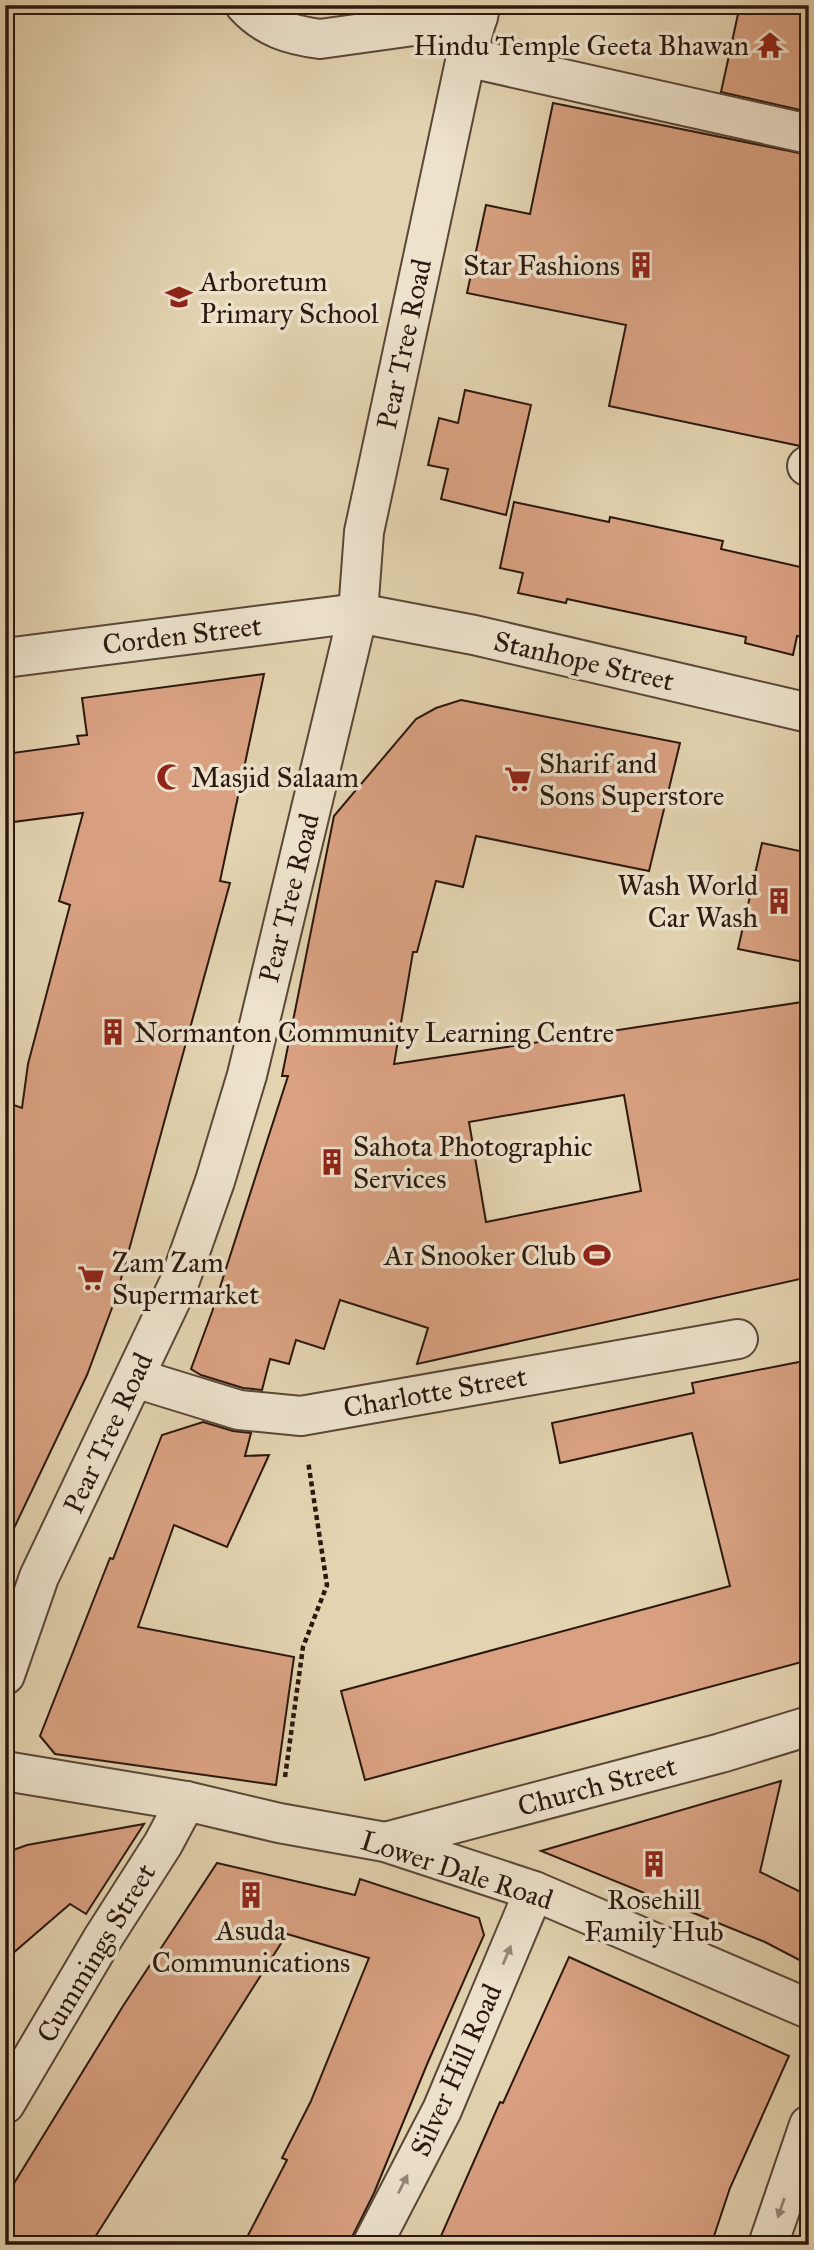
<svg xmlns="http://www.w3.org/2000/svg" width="814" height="2250" viewBox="0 0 814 2250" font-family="'IM FELL Great Primer',serif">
<rect width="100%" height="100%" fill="#e3d3b0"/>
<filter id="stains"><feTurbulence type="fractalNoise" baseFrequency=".00286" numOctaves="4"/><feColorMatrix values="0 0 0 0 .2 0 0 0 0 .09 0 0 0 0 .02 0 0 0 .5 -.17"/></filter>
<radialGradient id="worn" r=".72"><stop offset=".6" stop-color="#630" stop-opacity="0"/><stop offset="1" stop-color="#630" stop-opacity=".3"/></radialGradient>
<!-- building -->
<g fill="#d9a182" stroke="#2c180f" stroke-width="2" fill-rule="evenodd">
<path d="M 740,5 L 809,5 L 809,112 L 721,92 Z"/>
<path d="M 553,103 L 809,155 L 809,445 L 800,446 L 609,406 L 626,325 L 467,293 L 486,205 L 530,214 Z"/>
<path d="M 465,390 L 531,405 L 506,515 L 441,499 L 448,469 L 428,465 L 439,418 L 458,423 Z"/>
<path d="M 514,502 L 609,522 L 610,517 L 723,541 L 721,549 L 809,569 L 809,638 L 797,636 L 793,655 L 745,643 L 746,637 L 567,599 L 566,603 L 518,593 L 523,573 L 500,568 Z"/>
<path d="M 264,674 L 220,881 L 230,883 L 116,1297 L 87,1375 L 5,1547 L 5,1102 L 22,1108 L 28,1064 L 70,905 L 59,901 L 83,813 L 5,823 L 5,754 L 79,744 L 77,736 L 87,735 L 82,698 Z"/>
<path d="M 461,700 L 680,743 L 649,871 L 476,836 L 463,887 L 436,881 L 417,952 L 413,952 L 394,1064 L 809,1001 L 809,1277 L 417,1364 L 428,1328 L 340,1300 L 324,1349 L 296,1340 L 289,1364 L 270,1359 L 262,1390 L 243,1388 L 201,1375 L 191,1369 L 212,1312 L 288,1076 L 282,1076 L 334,816 L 416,719 L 436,708 ZM 624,1095 L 641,1191 L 486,1222 L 469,1122 Z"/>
<path d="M 762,843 L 809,853 L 809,963 L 738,949 Z"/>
<path d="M 809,1360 L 809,1660 L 365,1780 L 341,1691 L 730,1586 L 692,1433 L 560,1463 L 552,1423 L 694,1393 L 692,1383 Z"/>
<path d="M 203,1422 L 233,1431 L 251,1433 L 245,1456 L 269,1455 L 227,1547 L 174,1525 L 138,1627 L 294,1657 L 276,1785 L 55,1754 L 40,1736 L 110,1558 L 113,1559 L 162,1435 Z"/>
<path d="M 781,1781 L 760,1872 L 809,1896 L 809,1965 L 765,1942 L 541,1851 Z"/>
<path d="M 144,1824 L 86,1914 L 70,1904 L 5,1960 L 5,1853 L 27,1845 Z"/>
<path d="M 217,1863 L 355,1895 L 360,1879 L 479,1918 L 484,1935 L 428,2062 L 374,2193 L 353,2235 L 350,2245 L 243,2245 L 287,2160 L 282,2158 L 311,2101 L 369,1958 L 287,1934 L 90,2245 L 5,2245 L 5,2198 L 123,2006 Z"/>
<path d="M 569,1957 L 789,2056 L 730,2188 L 711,2245 L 437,2245 L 500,2102 L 503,2103 Z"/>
</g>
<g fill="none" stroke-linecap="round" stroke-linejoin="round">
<defs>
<g id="minor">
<path d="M 245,5 C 266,28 290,35 320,39 L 478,17"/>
<path d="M 466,57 L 809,134"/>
<path d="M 807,466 L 809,467"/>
<path d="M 5,658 L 358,613 L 474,635 L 809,713"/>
<path d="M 135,1378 L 239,1410 L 301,1416 L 738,1339"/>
<path d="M 5,1675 L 39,1577 L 179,1283 L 215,1181 L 247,1075 L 358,613 L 364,532 L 466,57 L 481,5"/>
<path d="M 5,1771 L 186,1801 L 279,1823 L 385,1842 L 534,1891 L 809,2009"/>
<path d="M 385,1842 L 721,1753 L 809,1726"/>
<path d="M 5,2104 L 103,1938 L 163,1844 L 186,1801"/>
<path d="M 372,2245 L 442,2110 L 534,1891"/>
<path d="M 768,2245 L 809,2125"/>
</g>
</defs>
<!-- minor casing -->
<use href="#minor" stroke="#5a4737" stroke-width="42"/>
<!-- path -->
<path stroke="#2c180f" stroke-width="4.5" stroke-dasharray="5 3.5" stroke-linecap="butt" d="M 285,1777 L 303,1647 L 327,1585 L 308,1461"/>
<!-- minor -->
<use href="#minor" stroke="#ede2cc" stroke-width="38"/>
</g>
<!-- one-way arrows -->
<defs><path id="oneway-solid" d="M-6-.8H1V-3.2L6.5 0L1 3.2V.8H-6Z" transform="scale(1.75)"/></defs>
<g fill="#968777">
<use href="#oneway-solid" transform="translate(507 1955) rotate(-67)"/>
<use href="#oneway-solid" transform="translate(403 2184) rotate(-63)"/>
<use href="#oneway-solid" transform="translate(781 2208) rotate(109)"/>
</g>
<!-- icons -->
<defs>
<symbol id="temple-bare" viewBox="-9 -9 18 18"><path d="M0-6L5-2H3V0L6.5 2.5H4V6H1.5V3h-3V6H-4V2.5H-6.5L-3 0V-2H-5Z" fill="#8f2418" stroke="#ede2cc" stroke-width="2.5" paint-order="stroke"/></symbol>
<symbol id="building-bare" viewBox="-9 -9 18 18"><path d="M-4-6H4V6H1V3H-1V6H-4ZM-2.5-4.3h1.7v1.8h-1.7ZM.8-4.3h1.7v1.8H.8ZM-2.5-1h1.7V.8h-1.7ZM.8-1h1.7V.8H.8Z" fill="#8f2418" stroke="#ede2cc" stroke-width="2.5" paint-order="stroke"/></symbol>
<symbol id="school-bare" viewBox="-9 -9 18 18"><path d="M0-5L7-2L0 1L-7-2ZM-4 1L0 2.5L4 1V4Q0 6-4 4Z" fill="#8f2418" stroke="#ede2cc" stroke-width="2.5" paint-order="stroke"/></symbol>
<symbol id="mosque-bare" viewBox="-9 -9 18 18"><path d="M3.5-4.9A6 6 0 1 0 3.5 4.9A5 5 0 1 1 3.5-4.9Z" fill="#8f2418" stroke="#ede2cc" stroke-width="2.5" paint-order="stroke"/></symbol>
<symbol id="supermarket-bare" viewBox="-9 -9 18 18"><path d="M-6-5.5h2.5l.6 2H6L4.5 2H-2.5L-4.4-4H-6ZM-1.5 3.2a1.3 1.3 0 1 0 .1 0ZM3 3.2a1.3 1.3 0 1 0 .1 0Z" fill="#8f2418" stroke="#ede2cc" stroke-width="2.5" paint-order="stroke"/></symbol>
<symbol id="stadium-bare" viewBox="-9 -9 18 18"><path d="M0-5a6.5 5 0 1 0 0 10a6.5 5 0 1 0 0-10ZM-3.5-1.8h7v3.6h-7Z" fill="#8f2418" stroke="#ede2cc" stroke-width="2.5" paint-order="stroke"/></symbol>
</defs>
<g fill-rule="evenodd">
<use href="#temple-bare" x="751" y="26" width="38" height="38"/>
<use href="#building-bare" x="622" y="246" width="38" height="38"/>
<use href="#school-bare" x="160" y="278" width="38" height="38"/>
<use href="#mosque-bare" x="151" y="758" width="38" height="38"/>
<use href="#supermarket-bare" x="499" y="760" width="38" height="38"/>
<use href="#building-bare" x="760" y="882" width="38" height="38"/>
<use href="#building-bare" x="94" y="1013" width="38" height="38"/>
<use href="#building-bare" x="313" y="1143" width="38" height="38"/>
<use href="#stadium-bare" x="578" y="1236" width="38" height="38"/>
<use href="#supermarket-bare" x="72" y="1259" width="38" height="38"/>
<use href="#building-bare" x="635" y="1845" width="38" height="38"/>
<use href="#building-bare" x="232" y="1876" width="38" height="38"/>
</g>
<g text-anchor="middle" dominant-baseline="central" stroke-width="7" stroke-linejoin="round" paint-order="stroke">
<!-- poi labels -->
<g font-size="28" fill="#2c180f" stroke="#ede2cc" text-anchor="start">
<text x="749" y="45" text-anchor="end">Hindu Temple Geeta Bhawan</text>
<text x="620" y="265" text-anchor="end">Star Fashions</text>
<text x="200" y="281">Arboretum<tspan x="200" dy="32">Primary School</tspan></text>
<text x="539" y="763">Sharif and<tspan x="539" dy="32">Sons Superstore</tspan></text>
<text x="191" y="777">Masjid Salaam</text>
<text x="758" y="885" text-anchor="end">Wash World<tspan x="758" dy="32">Car Wash</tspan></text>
<text x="134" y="1032">Normanton Community Learning Centre</text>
<text x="353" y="1146">Sahota Photographic<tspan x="353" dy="32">Services</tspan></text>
<text x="576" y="1255" text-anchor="end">A1 Snooker Club</text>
<text x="112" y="1262">Zam Zam<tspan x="112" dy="32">Supermarket</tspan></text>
<text x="654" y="1899" text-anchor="middle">Rosehill<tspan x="654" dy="32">Family Hub</tspan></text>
<text x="251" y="1930" text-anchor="middle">Asuda<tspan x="251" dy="32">Communications</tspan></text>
</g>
<!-- street labels -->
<g font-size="28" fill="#2c180f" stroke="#ede2cc">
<text transform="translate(404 344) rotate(-78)">Pear Tree Road</text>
<text transform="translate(182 635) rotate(-7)">Corden Street</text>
<text transform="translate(584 661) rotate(13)">Stanhope Street</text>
<text transform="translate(289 898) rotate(-76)">Pear Tree Road</text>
<text transform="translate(435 1392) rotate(-10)">Charlotte Street</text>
<text transform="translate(108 1433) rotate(-65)">Pear Tree Road</text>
<text transform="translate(597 1786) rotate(-15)">Church Street</text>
<text transform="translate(457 1870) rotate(18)">Lower Dale Road</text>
<text transform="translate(96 1953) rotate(-59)">Cummings Street</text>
<text transform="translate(456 2070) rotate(-66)">Silver Hill Road</text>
</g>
</g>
<!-- margin -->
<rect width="814" height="2250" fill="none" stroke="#e3d3b0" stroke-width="28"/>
<rect x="7" y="7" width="800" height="2236" fill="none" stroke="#2c180f" stroke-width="3.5"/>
<rect x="14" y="14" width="786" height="2222" fill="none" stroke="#2c180f" stroke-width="2"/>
<rect width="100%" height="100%" filter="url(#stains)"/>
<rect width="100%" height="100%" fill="url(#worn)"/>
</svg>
